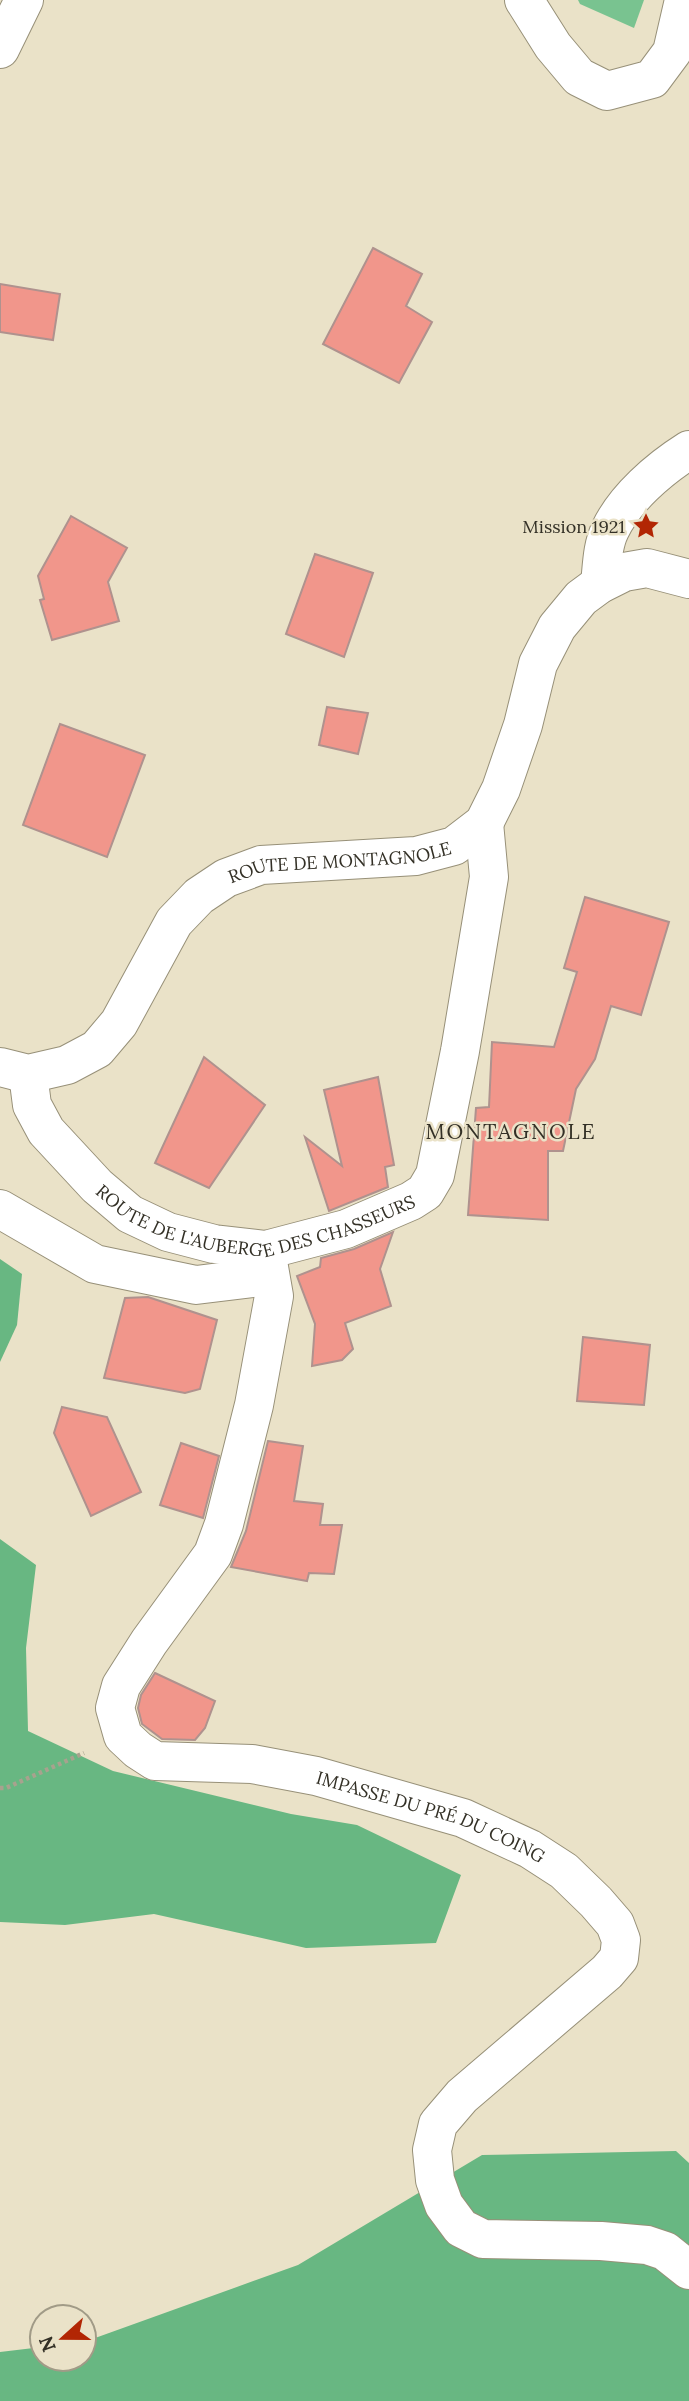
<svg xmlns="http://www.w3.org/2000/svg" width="689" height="2401" viewBox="0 0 689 2401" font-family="Lora,serif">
<rect width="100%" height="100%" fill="#eae2c8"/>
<!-- green -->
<path fill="#79c390" d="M 578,0 L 644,0 L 634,28 L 580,4 Z"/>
<!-- forest -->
<g fill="#68b782">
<path d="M 0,1259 L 22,1274 L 17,1325 L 0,1362 Z"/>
<path d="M 0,1539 L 36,1565 L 26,1648 L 28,1731 L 113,1771 L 291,1814 L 357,1825 L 461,1875 L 436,1943 L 306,1948 L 154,1914 L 65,1925 L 0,1922 Z"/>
<path d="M 676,2151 L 689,2163 L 689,2401 L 0,2401 L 0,2352 L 42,2347 L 42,2359 L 84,2359 L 84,2342 L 298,2265 L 482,2155 Z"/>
</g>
<!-- building -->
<g fill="#f1968b" stroke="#af928e" stroke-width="2">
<path d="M 373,248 L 422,274 L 406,306 L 432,322 L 399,383 L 323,344 Z"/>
<path d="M 0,284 L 60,294 L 53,340 L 0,332 Z"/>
<path d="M 71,516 L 127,548 L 108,582 L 119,621 L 52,640 L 40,600 L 44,599 L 38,576 Z"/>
<path d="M 315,554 L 373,573 L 344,657 L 286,634 Z"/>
<path d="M 327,707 L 368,713 L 358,754 L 319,745 Z"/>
<path d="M 60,724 L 145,755 L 107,857 L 23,825 Z"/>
<path d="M 585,897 L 669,922 L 641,1015 L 611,1006 L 595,1059 L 576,1089 L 563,1151 L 548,1151 L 548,1220 L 468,1215 L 476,1108 L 489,1107 L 492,1042 L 554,1047 L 577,972 L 564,968 Z"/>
<path d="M 204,1057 L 265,1105 L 209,1188 L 155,1163 Z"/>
<path d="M 378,1077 L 394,1165 L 385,1167 L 388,1187 L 329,1211 L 305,1137 L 342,1166 L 324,1090 Z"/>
<path d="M 393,1232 L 380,1269 L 391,1306 L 345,1323 L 353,1349 L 342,1360 L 312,1366 L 315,1324 L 297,1276 L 320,1267 L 321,1258 L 354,1249 Z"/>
<path d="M 148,1297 L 217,1320 L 200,1389 L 185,1393 L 104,1378 L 125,1298 Z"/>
<path d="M 583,1337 L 650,1345 L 644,1405 L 577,1401 Z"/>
<path d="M 62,1407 L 107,1417 L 141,1492 L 91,1516 L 54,1433 Z"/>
<path d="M 268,1441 L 303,1446 L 294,1501 L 323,1504 L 320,1525 L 342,1525 L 334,1574 L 309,1573 L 307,1581 L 231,1567 L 246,1531 Z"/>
<path d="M 181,1443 L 219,1456 L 203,1518 L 160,1505 Z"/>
<path d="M 155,1673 L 215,1701 L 205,1728 L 195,1740 L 162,1739 L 142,1724 L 138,1708 L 141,1695 Z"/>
</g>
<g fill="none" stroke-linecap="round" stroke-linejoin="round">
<defs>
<g id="minor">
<path d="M 524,0 L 553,46 L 579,77 L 607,91 L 652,79 L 672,52 L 684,0"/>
<path d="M 0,49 L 24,0"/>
<path d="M 600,584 C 602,566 602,546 610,530 C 625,498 659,469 689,450"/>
<path id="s1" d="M 0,1067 L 28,1074 L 67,1065 L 97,1049 L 119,1023 L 174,922 L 199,896 L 226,878 L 261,865 L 416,856 L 454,846 L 484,823 L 501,789 L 523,725 L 538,664 L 557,627 L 581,598 L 600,584 L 624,572 L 647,568 L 689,579"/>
<path id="s2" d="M 28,1074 L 32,1105 L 46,1131 L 97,1186 L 130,1214 L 168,1232 L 214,1244 L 266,1250 L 346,1229 L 411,1201 L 425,1192 L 435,1175 L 460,1051 L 489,877 L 484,823"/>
<path d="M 0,1209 L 95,1264 L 196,1285 L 270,1276"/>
<path id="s3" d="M 266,1250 L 274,1296 L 254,1405 L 224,1524 L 213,1554 L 149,1642 L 121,1686 L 115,1708 L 123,1736 L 138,1750 L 155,1761 L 252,1764 L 316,1776 L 463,1818 L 530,1849 L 564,1871 L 596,1902 L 615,1924 L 621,1940 L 619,1958 L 607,1972 L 462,2096 L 438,2124 L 432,2150 L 435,2180 L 444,2205 L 461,2228 L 483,2239 L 601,2241 L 647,2245 L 665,2251 L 689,2270"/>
</g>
</defs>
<!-- minor casing -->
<use href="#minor" stroke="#979078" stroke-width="40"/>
<!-- path -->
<path stroke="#a8a28e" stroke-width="4.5" stroke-dasharray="3.5 3.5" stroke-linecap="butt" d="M 0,1788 L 6,1788 L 84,1753"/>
<!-- minor -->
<use href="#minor" stroke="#fff" stroke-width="38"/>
</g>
<!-- icons -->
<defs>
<symbol id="sight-bare" viewBox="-9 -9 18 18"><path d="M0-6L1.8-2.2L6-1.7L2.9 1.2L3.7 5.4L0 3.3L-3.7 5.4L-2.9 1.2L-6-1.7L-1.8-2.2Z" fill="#b22604" stroke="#eae2c8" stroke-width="2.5" paint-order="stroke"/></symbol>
</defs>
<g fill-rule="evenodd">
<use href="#sight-bare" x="627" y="507" width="38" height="38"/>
</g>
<g text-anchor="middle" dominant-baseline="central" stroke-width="5" stroke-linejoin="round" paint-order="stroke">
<!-- poi labels -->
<g font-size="18" fill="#333026" stroke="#eae2c8" text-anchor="end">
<text x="625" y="526">Mission 1921</text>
</g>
<!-- street labels -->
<g font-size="18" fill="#333026" stroke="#eae2c8">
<text stroke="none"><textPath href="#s1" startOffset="436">ROUTE DE MONTAGNOLE</textPath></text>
<text stroke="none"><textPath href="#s2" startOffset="308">ROUTE DE L'AUBERGE DES CHASSEURS</textPath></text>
<text stroke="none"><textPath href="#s3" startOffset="850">IMPASSE DU PRÉ DU COING</textPath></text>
</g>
<!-- quarter labels -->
<g font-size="21" letter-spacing="2" fill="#333026" stroke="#eae2c8">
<text x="511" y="1131">MONTAGNOLE</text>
</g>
</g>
<!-- north arrow -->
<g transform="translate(63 2338) rotate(249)"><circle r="33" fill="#eae2c8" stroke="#a19b87" stroke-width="2"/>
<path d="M0-5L12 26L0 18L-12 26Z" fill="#b22604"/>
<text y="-10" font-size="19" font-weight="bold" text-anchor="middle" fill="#333026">N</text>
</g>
</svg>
